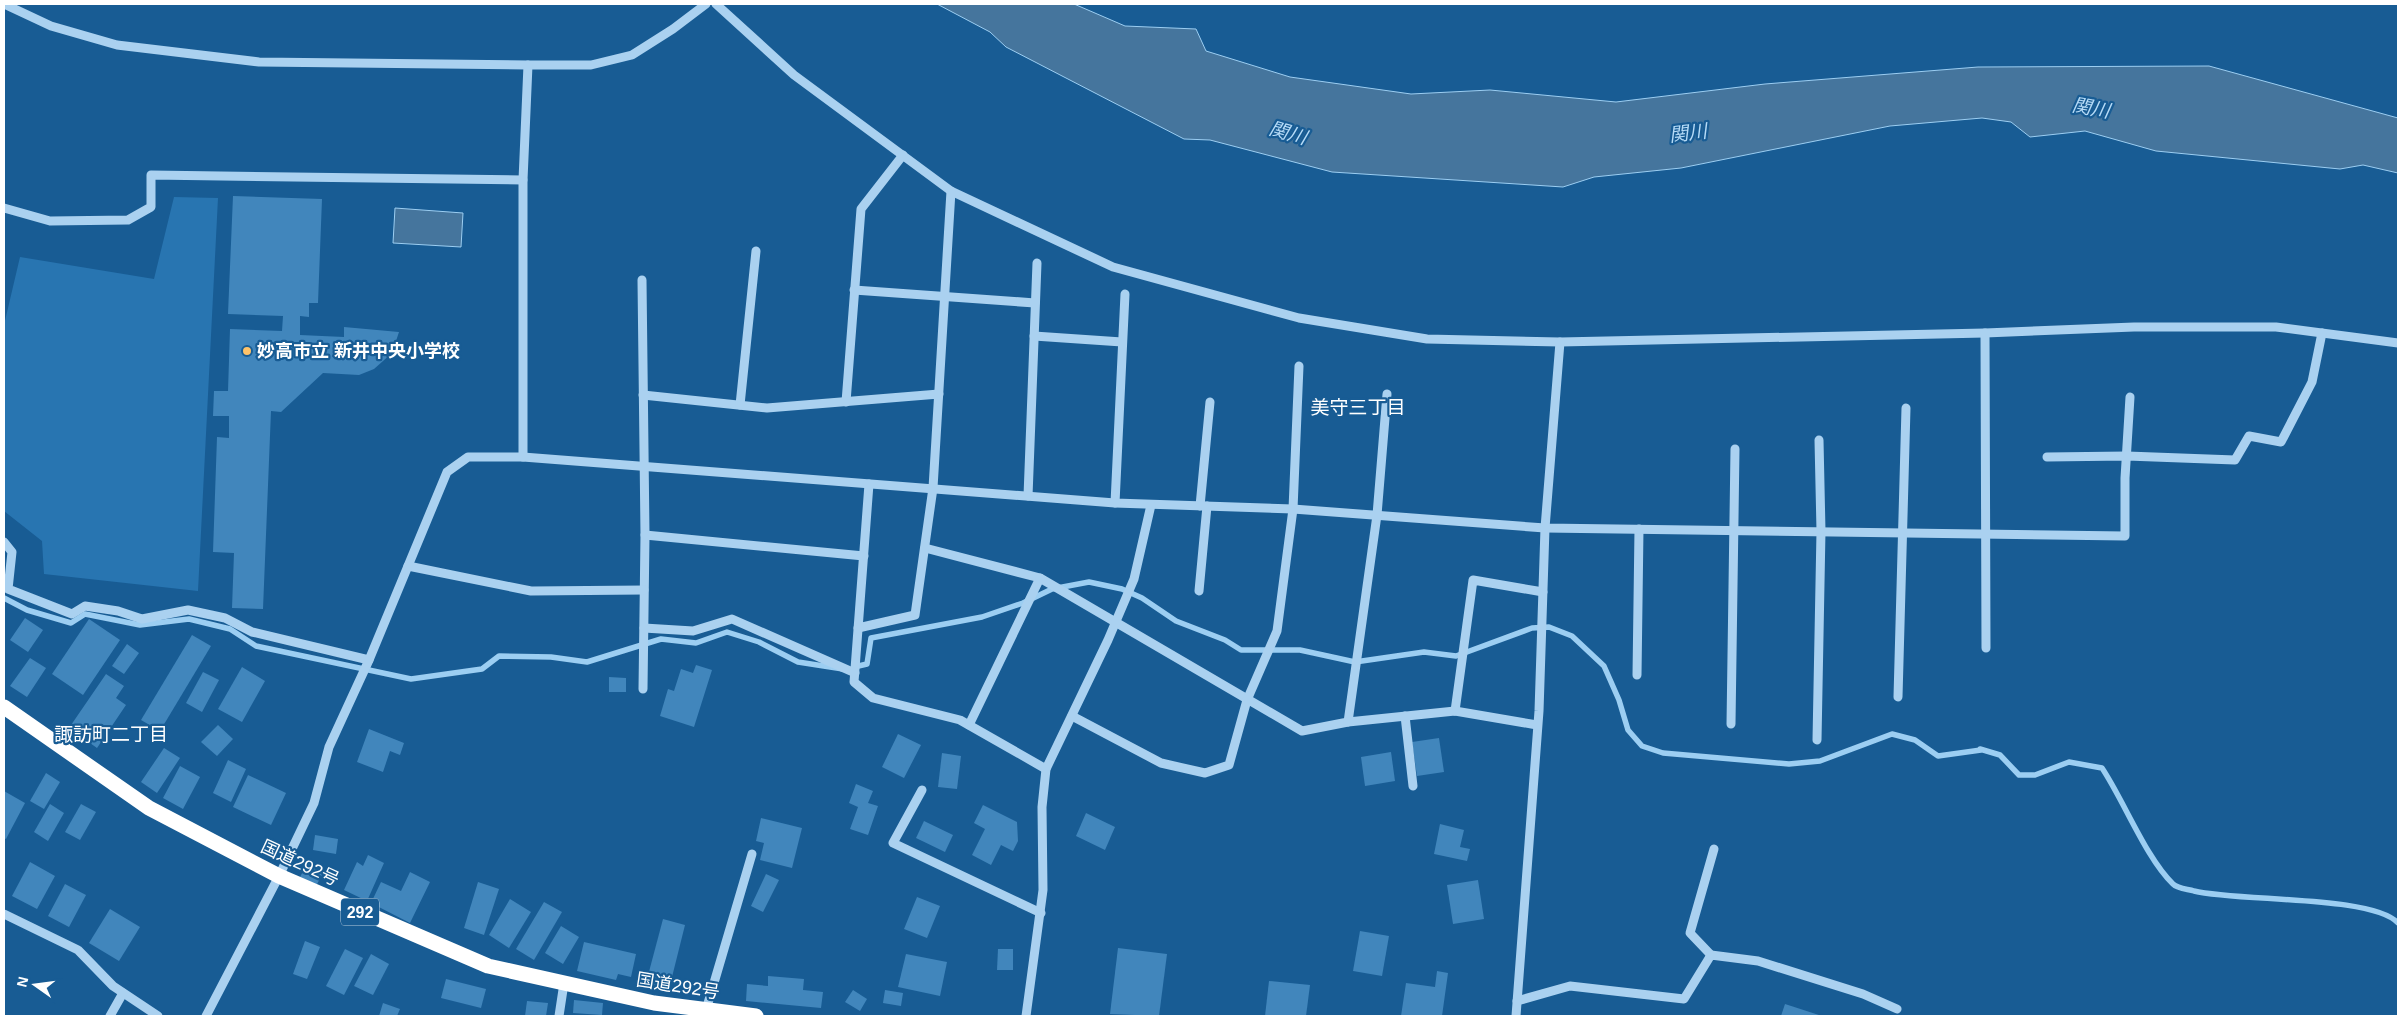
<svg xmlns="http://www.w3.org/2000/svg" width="2402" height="1020" viewBox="0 0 2402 1020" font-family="Helvetica,'Noto Sans JP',sans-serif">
<rect width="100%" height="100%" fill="#185c94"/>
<!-- green -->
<path fill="#2875b1" d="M 174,197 L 218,198 L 198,591 L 44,574 L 42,541 L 4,511 L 4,325 L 20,257 L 154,279 Z"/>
<!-- water -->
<g fill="#45759d" stroke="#9ccef2">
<path d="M 937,4 L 1074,4 L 1125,26 L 1196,29 L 1206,51 L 1290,77 L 1411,94 L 1490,90 L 1616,102 L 1765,84 L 1978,67 L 2209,66 L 2398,118 L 2398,173 L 2363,165 L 2340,169 L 2156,151 L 2085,131 L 2030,137 L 2011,122 L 1982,118 L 1890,126 L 1681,168 L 1594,177 L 1563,187 L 1332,172 L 1210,140 L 1184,139 L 1006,47 L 990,32 Z"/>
<path d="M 395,208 L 463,213 L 461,247 L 393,243 Z"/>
</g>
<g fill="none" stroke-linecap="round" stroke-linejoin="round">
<!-- stream -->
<g stroke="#9ccef2" stroke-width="5.5">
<path d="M 4,598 L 27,610 L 71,623 L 85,614 L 140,625 L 189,619 L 230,629 L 256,646 L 411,679 L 482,669 L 499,656 L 551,657 L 587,662 L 661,639 L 696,643 L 727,632 L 759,642 L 798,662 L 843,669"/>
<path d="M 854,667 L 867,664 L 871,638 L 982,617 L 1023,603 L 1052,589 L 1089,582 L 1122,589 L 1142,598 L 1176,621 L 1225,640 L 1241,650 L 1300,650 L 1355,662 L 1424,652 L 1456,656 L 1532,628 L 1549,627 L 1572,636 L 1604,666 L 1619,700 L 1628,730 L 1642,746 L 1663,753 L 1789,764 L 1820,761 L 1892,734 L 1915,740 L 1938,756 L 1981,750 L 1980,749 L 2000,755 L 2019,775 L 2035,775 L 2069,762 L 2102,768 C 2124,801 2146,858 2173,884 C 2178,889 2188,889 2194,891 C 2238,902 2372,895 2398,923"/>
</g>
</g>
<!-- building -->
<g fill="#4186bc">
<path d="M 233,196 L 322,199 L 318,303 L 309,303 L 309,317 L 300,316 L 300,335 L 344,337 L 344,327 L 399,332 L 392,353 L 374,369 L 359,375 L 323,373 L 281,412 L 271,411 L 263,609 L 232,608 L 234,553 L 213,552 L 217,437 L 229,438 L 229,416 L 213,416 L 214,391 L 228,391 L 230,329 L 282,331 L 283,316 L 228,314 Z"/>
<path d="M 25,618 L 43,630 L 28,652 L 10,640 Z"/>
<path d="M 89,619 L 120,640 L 83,695 L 52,674 Z"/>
<path d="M 192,635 L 211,646 L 160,731 L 141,720 Z"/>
<path d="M 127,644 L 139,653 L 124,674 L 112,666 Z"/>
<path d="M 30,658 L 46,668 L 27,697 L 10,686 Z"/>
<path d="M 696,665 L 712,670 L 694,727 L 660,716 L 668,689 L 674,691 L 681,669 L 693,673 Z"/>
<path d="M 242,667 L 265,681 L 242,722 L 218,709 Z"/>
<path d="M 203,672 L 219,680 L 202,712 L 186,703 Z"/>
<path d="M 106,674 L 124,686 L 116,698 L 126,705 L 97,748 L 69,728 Z"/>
<path d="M 609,677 L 626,678 L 626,692 L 609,692 Z"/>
<path d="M 218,725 L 233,739 L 217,756 L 201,742 Z"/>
<path d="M 369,729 L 404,743 L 400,755 L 390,751 L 383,772 L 357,762 Z"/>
<path d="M 898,734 L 921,745 L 904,778 L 882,767 Z"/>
<path d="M 1439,738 L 1444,772 L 1417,776 L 1412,742 Z"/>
<path d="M 164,748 L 180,758 L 157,793 L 141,782 Z"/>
<path d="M 1391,752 L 1395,781 L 1365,786 L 1361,757 Z"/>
<path d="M 942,753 L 961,756 L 957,789 L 938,787 Z"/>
<path d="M 228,760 L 246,769 L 231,802 L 213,793 Z"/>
<path d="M 180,766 L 200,777 L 183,809 L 163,798 Z"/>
<path d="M 46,773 L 60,782 L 44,809 L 30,801 Z"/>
<path d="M 248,775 L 286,793 L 271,825 L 233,807 Z"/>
<path d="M 856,784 L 873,791 L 868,803 L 878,806 L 868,835 L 850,829 L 858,807 L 849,803 Z"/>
<path d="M 4,791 L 25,803 L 6,839 L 4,838 Z"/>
<path d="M 50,804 L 64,813 L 48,841 L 34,832 Z"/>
<path d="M 81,804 L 96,812 L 80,840 L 65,832 Z"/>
<path d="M 983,805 L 1017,822 L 1018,841 L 1013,851 L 1001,845 L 991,865 L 972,855 L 985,829 L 974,823 Z"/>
<path d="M 1086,813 L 1115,827 L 1105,850 L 1076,836 Z"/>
<path d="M 761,818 L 802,828 L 792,868 L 760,860 L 764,843 L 756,841 Z"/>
<path d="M 924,821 L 953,835 L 945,852 L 916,838 Z"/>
<path d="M 1440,824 L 1464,830 L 1460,847 L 1470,849 L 1467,861 L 1434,854 Z"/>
<path d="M 315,835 L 338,839 L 336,854 L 313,850 Z"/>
<path d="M 368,855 L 384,863 L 367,901 L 344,890 L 357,862 L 363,866 Z"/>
<path d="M 30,862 L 55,876 L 37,909 L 12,896 Z"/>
<path d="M 308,862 L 324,871 L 316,886 L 300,877 Z"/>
<path d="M 410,872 L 430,882 L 410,923 L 371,903 L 381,882 L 401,891 Z"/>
<path d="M 766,874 L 779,880 L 763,912 L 751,906 Z"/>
<path d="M 1478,880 L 1484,919 L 1453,924 L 1447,885 Z"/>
<path d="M 478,882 L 499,889 L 484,935 L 464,928 Z"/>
<path d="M 65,884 L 86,895 L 69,927 L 48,916 Z"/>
<path d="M 917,897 L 940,906 L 927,938 L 904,929 Z"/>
<path d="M 510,899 L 531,912 L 509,948 L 489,935 Z"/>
<path d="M 544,902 L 562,912 L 534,960 L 516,949 Z"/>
<path d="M 110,909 L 140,927 L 119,961 L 89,943 Z"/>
<path d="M 663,919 L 685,925 L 669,989 L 646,983 Z"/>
<path d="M 561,926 L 579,937 L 563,964 L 545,953 Z"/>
<path d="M 1360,931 L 1389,936 L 1382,976 L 1353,971 Z"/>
<path d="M 305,941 L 320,947 L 307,979 L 293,974 Z"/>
<path d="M 584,942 L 636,954 L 631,977 L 618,974 L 616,980 L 577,971 Z"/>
<path d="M 1118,948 L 1167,954 L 1159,1016 L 1110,1014 Z"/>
<path d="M 345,949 L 363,958 L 344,995 L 326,986 Z"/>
<path d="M 998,949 L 1013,949 L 1013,970 L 997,970 Z"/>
<path d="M 371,954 L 389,964 L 373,995 L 354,986 Z"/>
<path d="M 906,954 L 947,962 L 940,996 L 898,987 Z"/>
<path d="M 1437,971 L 1448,973 L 1442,1016 L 1401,1016 L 1406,983 L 1435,987 Z"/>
<path d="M 768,976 L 804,979 L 803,990 L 823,992 L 821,1008 L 746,1001 L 747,984 L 768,986 Z"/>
<path d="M 446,979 L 486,989 L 481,1008 L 441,998 Z"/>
<path d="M 1269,981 L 1310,985 L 1306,1016 L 1265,1016 Z"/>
<path d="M 853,990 L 867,999 L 860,1011 L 845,1002 Z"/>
<path d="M 885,990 L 903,993 L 901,1006 L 883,1003 Z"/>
<path d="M 574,1000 L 603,1003 L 602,1015 L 573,1013 Z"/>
<path d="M 527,1001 L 548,1003 L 546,1016 L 525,1016 Z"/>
<path d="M 383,1003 L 400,1009 L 397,1016 L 379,1016 Z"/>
<path d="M 1785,1004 L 1822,1016 L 1781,1016 Z"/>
</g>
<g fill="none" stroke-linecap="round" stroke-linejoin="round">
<!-- minor -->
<g stroke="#aad1f0" stroke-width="9">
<path d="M 4,4 L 51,26 L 117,45 L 259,62 L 528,65 L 591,65 L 632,55 L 673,29 L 706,4"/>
<path d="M 716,4 L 794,75 L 951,191 L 1113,267 L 1299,318 L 1427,339 L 1560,342 L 1985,333 L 2134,327 L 2276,327 L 2398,343"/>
<path d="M 4,208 L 50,221 L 128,220 L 151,207 L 151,175 L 523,180"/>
<path d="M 642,280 L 645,535 L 643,689"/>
<path d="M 854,290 L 1035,303"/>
<path d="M 1985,333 L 1986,648"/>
<path d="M 1034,336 L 1122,342"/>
<path d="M 643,395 L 767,408 L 939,394"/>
<path d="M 846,402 L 861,209 L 903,155"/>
<path d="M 740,405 L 756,251"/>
<path d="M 523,457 L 523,180 L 528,65"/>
<path d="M 2047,457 L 2127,456 L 2235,460 L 2249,436 L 2281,442 L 2312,382 L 2322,333"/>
<path d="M 869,484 L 854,682 L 873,698 L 960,720 L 1046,769"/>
<path d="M 1028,496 L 1037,263"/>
<path d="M 1115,503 L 1125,294"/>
<path d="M 1200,506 L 1210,402"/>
<path d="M 645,535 L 864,556"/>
<path d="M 4,542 L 12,552 L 8,589 L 72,614 L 85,606 L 118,611 L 142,619 L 188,610 L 225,618 L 252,632 L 369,660"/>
<path d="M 925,548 L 1040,578 L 969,725"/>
<path d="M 408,566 L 531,591 L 644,590"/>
<path d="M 1040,578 L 1302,731 L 1348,722 L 1377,515 L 1387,394"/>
<path d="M 1199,591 L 1207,506"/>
<path d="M 644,628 L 693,631 L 732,619 L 855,673"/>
<path d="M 858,628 L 915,615 L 933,488 L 951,191"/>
<path d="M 1637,675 L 1639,529"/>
<path d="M 1898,697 L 1906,408"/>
<path d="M 1455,711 L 1473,580 L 1543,592"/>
<path d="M 1072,716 L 1161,763 L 1205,773 L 1229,765 L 1247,700 L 1277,631 L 1293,509 L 1299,366"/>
<path d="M 1405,716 L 1413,786"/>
<path d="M 1348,722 L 1455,711 L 1537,725"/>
<path d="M 1731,724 L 1735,449"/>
<path d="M 1817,740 L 1821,531 L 1819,440"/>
<path d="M 922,790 L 893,843 L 1041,913"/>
<path d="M 4,914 L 78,950 L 113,986 L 158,1016"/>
<path d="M 1711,955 L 1690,933 L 1714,849"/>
<path d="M 1517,1001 L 1570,986 L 1684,999 L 1711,955 L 1758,961 L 1863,994 L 1897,1009"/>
<path d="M 706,1010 L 752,854"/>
<path d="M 110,1016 L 123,993"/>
<path d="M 206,1016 L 279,876 L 314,803 L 329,747 L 369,660 L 447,472 L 468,457 L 523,457 L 1115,503 L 1293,509 L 1545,528 L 2125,536 L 2125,478 L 2130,397"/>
<path d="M 559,1016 L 564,983"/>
<path d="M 1026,1016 L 1043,890 L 1042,807 L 1046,769 L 1108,640 L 1134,579 L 1151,505"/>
<path d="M 1516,1016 L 1539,711 L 1545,528 L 1560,342"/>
</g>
<!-- highway -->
<path stroke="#fff" stroke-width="15" d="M 4,707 L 149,808 L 279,876 L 488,966 L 654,1003 L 756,1016"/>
</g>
<!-- markers -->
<circle fill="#ffc369" stroke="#185c94" stroke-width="2" cx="247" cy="351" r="5"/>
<g text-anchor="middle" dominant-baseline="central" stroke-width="4.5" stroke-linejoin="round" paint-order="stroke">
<!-- shield labels -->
<rect fill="#185c94" stroke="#bacedf" stroke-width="1" x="341" y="898.5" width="38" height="27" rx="4"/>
<g font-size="16" font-weight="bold" fill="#fff">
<text x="360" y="912">292</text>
</g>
<!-- poi labels -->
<g font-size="18" font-weight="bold" fill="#fff" stroke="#185c94" text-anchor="start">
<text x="257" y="351">妙高市立 新井中央小学校</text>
</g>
<!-- street labels -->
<g font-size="18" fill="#fff" stroke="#185c94">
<text transform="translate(300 863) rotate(25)">国道292号</text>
<text transform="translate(678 986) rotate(9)">国道292号</text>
</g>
<!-- water labels -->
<g font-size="19" font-style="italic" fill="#b6dbf7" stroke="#185c94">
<text transform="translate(2091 108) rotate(10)">関川</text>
<text transform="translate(1288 133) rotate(16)">関川</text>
<text transform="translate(1688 133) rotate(-7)">関川</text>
</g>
<!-- neighbourhood labels -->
<g font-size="19" fill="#fff" stroke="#185c94">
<text x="1358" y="407">美守三丁目</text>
<text x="111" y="734">諏訪町二丁目</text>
</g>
</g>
<!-- border -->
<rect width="2402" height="1020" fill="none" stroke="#ffffff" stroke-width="10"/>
<!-- north arrow -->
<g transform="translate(35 985) rotate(284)" stroke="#185c94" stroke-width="4" paint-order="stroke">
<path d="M0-4L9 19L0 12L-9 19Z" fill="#ffffff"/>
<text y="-8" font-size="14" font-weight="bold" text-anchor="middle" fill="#ffffff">N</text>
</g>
</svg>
